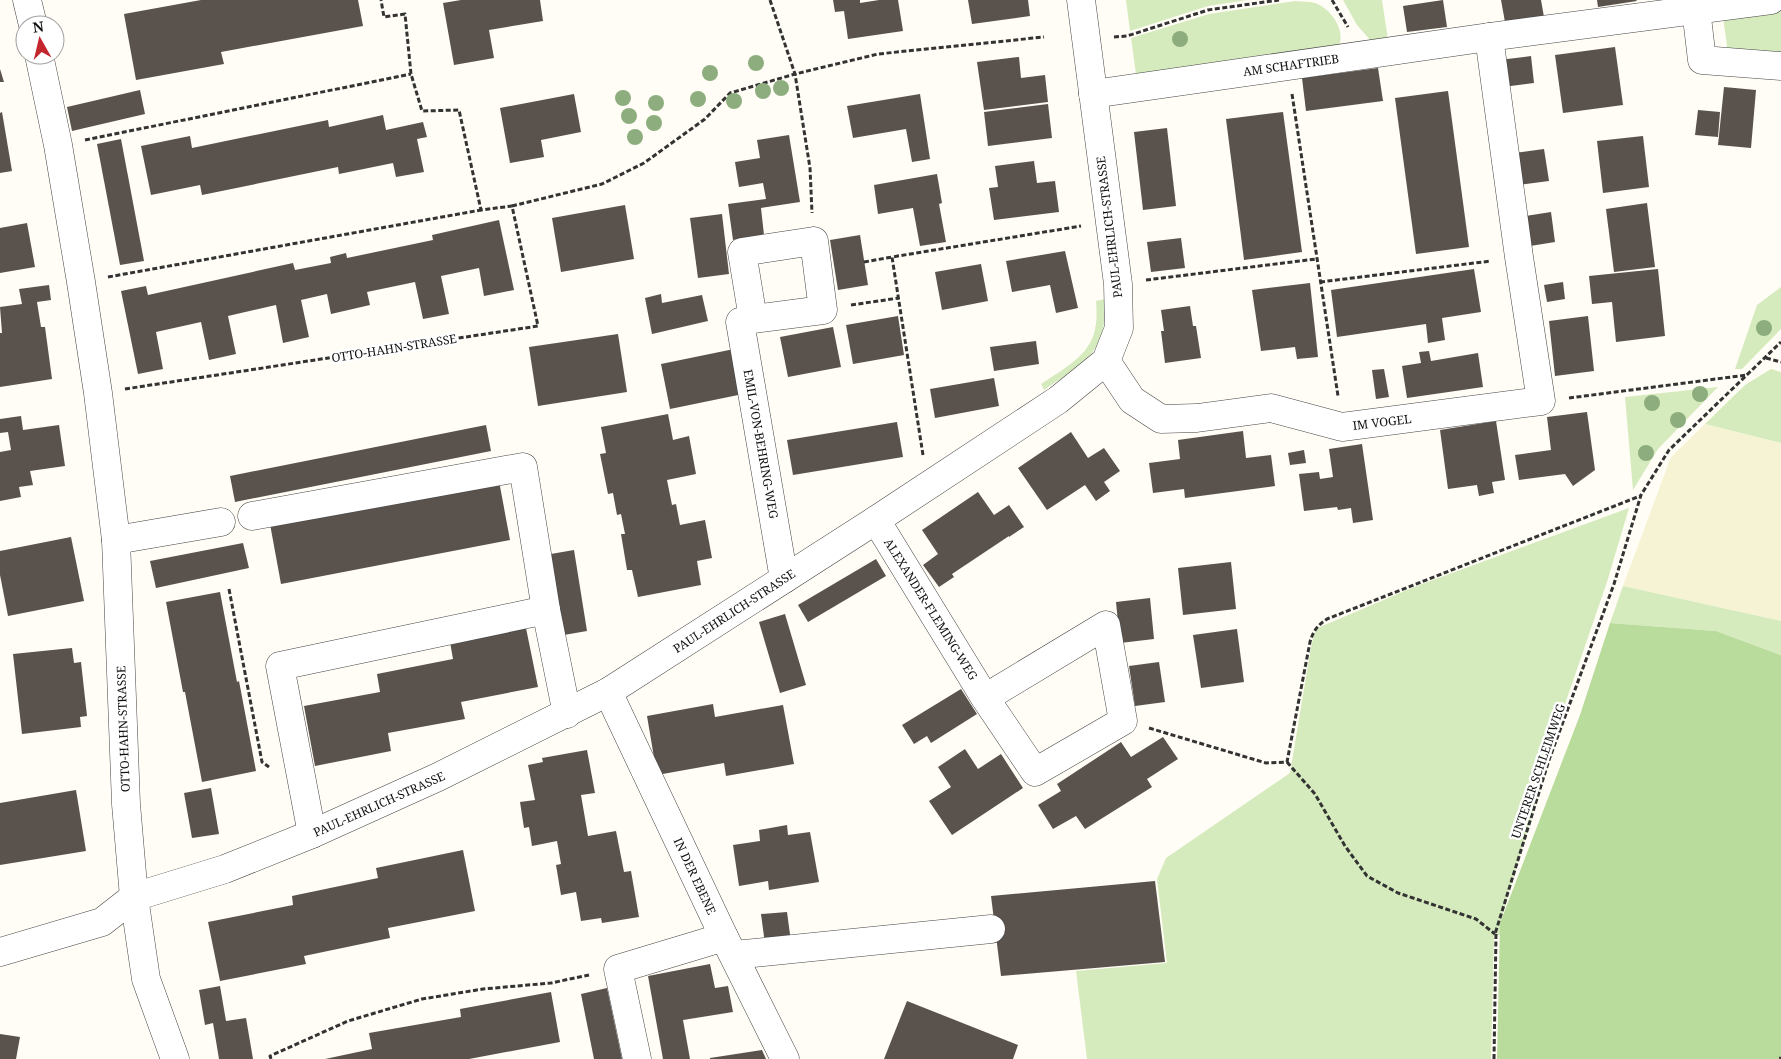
<svg xmlns="http://www.w3.org/2000/svg" width="1781" height="1059" viewBox="0 0 1781 1059" font-family="'Noto Serif',serif">
<rect width="100%" height="100%" fill="#fffdf5"/>
<!-- farmland -->
<path fill="#f6f3d4" d="M 1705,424 L 1781,443 L 1781,621 L 1623,586 L 1671,457 Z"/>
<!-- green -->
<g fill="#d5ebbd">
<path d="M 1126,0 L 1247,0 L 1208,6 L 1130,31 Z"/>
<path d="M 1343,0 L 1382,0 L 1388,40 L 1372,42 L 1357,25 Z"/>
<path d="M 1295,1 C 1301,2 1309,1 1315,3 C 1332,9 1347,32 1338,48 L 1136,74 L 1131,38 L 1209,14 Z"/>
<path d="M 1781,9 L 1781,57 L 1728,53 L 1723,17 Z"/>
<path d="M 1781,287 L 1781,329 L 1742,369 L 1735,369 L 1757,305 Z"/>
<path d="M 1105,299 C 1107,322 1101,347 1083,363 C 1071,373 1056,381 1044,390 L 1041,384 C 1077,360 1101,350 1096,301 Z"/>
<path d="M 1771,369 L 1781,372 L 1781,443 L 1705,424 L 1745,385 Z"/>
<path d="M 1718,387 L 1658,449 L 1633,490 L 1625,397 Z"/>
<path d="M 1629,508 L 1607,582 L 1563,710 L 1500,923 L 1500,935 L 1494,936 L 1491,1059 L 1087,1059 L 1076,971 L 1167,963 L 1157,879 L 1166,858 L 1290,773 L 1311,647 L 1315,632 L 1320,627 L 1414,587 Z"/>
<path d="M 1623,586 L 1781,621 L 1781,655 L 1716,631 L 1610,623 Z"/>
</g>
<!-- forest -->
<path fill="#b9dc9c" d="M 1610,623 L 1716,631 L 1781,655 L 1781,1059 L 1497,1059 L 1500,923 L 1580,715 Z"/>
<!-- building -->
<g fill="#5a524d">
<path d="M 201,0 L 358,0 L 363,26 L 221,52 L 224,64 L 136,80 L 124,14 Z"/>
<path d="M 461,0 L 540,0 L 543,21 L 489,30 L 494,58 L 454,65 L 443,3 Z"/>
<path d="M 833,0 L 860,0 L 860,3 L 879,0 L 898,0 L 903,31 L 848,39 L 844,11 L 835,12 Z"/>
<path d="M 968,0 L 1028,0 L 1030,16 L 972,24 Z"/>
<path d="M 1443,0 L 1447,27 L 1407,32 L 1403,6 Z"/>
<path d="M 1501,0 L 1541,0 L 1544,17 L 1505,22 Z"/>
<path d="M 1597,0 L 1636,0 L 1637,1 L 1598,7 Z"/>
<path d="M 1615,47 L 1623,105 L 1563,113 L 1555,55 Z"/>
<path d="M 1531,56 L 1534,83 L 1503,87 L 1499,60 Z"/>
<path d="M 1019,57 L 1021,78 L 1045,75 L 1048,102 L 984,110 L 977,62 Z"/>
<path d="M 1378,68 L 1383,101 L 1306,111 L 1302,78 Z"/>
<path d="M 0,69 L 4,82 L 0,82 Z"/>
<path d="M 1724,87 L 1756,90 L 1751,148 L 1718,145 Z"/>
<path d="M 140,90 L 145,114 L 72,131 L 67,107 Z"/>
<path d="M 1448,91 L 1469,247 L 1416,254 L 1395,98 Z"/>
<path d="M 574,94 L 581,132 L 541,140 L 544,157 L 510,163 L 500,108 Z"/>
<path d="M 920,94 L 930,159 L 912,162 L 906,129 L 853,138 L 847,106 Z"/>
<path d="M 1048,104 L 1052,138 L 988,146 L 984,112 Z"/>
<path d="M 1698,110 L 1720,112 L 1718,137 L 1695,135 Z"/>
<path d="M 2,112 L 12,171 L 0,173 L 0,113 Z"/>
<path d="M 1283,112 L 1302,252 L 1244,260 L 1226,119 Z"/>
<path d="M 383,115 L 386,130 L 423,122 L 427,137 L 417,139 L 424,172 L 396,177 L 393,163 L 339,174 L 338,167 L 202,195 L 200,185 L 151,195 L 141,146 L 190,136 L 192,148 L 328,120 L 329,127 Z"/>
<path d="M 1167,128 L 1176,206 L 1143,210 L 1134,132 Z"/>
<path d="M 789,135 L 800,202 L 761,208 L 764,235 L 733,240 L 728,204 L 766,199 L 763,183 L 739,187 L 735,162 L 760,158 L 757,140 Z"/>
<path d="M 1643,136 L 1649,187 L 1603,193 L 1597,141 Z"/>
<path d="M 121,139 L 144,261 L 120,265 L 97,144 Z"/>
<path d="M 1544,149 L 1549,181 L 1518,185 L 1514,153 Z"/>
<path d="M 1034,161 L 1037,183 L 1055,181 L 1059,212 L 994,220 L 989,188 L 998,187 L 995,166 Z"/>
<path d="M 937,174 L 942,203 L 939,204 L 946,242 L 920,246 L 913,208 L 878,214 L 874,185 Z"/>
<path d="M 1647,203 L 1655,267 L 1614,272 L 1606,209 Z"/>
<path d="M 625,205 L 634,259 L 561,272 L 552,218 Z"/>
<path d="M 1551,212 L 1555,242 L 1524,247 L 1520,217 Z"/>
<path d="M 722,214 L 729,274 L 698,278 L 690,218 Z"/>
<path d="M 499,220 L 514,290 L 484,296 L 479,268 L 441,276 L 449,314 L 423,319 L 415,282 L 367,292 L 370,305 L 331,314 L 327,294 L 301,300 L 309,337 L 283,343 L 276,305 L 228,316 L 236,354 L 209,360 L 201,322 L 156,332 L 163,369 L 138,374 L 121,291 L 146,286 L 148,295 L 293,263 L 295,270 L 331,263 L 330,257 L 346,253 L 347,258 L 433,240 L 432,235 Z"/>
<path d="M 27,223 L 35,267 L 0,273 L 0,228 Z"/>
<path d="M 860,235 L 868,285 L 838,290 L 830,240 Z"/>
<path d="M 1181,238 L 1185,268 L 1151,272 L 1147,242 Z"/>
<path d="M 1065,251 L 1078,308 L 1056,313 L 1050,285 L 1012,292 L 1006,261 Z"/>
<path d="M 981,264 L 988,301 L 942,310 L 935,272 Z"/>
<path d="M 1474,269 L 1481,312 L 1442,318 L 1445,340 L 1428,343 L 1426,324 L 1337,337 L 1331,290 Z"/>
<path d="M 1658,269 L 1665,336 L 1616,342 L 1612,302 L 1592,304 L 1589,276 Z"/>
<path d="M 1563,282 L 1565,299 L 1547,302 L 1544,285 Z"/>
<path d="M 1310,283 L 1318,357 L 1297,359 L 1295,347 L 1261,351 L 1252,290 Z"/>
<path d="M 49,285 L 51,300 L 37,302 L 41,327 L 45,327 L 52,379 L 0,387 L 0,333 L 2,333 L 0,307 L 22,304 L 19,289 Z"/>
<path d="M 661,294 L 662,303 L 702,295 L 708,321 L 652,334 L 645,298 Z"/>
<path d="M 1190,306 L 1193,326 L 1196,326 L 1201,358 L 1165,363 L 1161,331 L 1164,331 L 1161,310 Z"/>
<path d="M 898,316 L 904,355 L 853,364 L 846,325 Z"/>
<path d="M 1588,316 L 1594,371 L 1555,376 L 1549,321 Z"/>
<path d="M 833,327 L 841,367 L 788,377 L 780,337 Z"/>
<path d="M 618,334 L 627,392 L 538,406 L 529,347 Z"/>
<path d="M 1036,341 L 1039,364 L 994,371 L 990,347 Z"/>
<path d="M 734,349 L 743,394 L 670,409 L 661,364 Z"/>
<path d="M 1429,351 L 1431,361 L 1478,353 L 1483,387 L 1407,398 L 1402,366 L 1421,363 L 1419,352 Z"/>
<path d="M 1384,369 L 1389,397 L 1376,399 L 1372,370 Z"/>
<path d="M 994,378 L 999,406 L 935,418 L 930,389 Z"/>
<path d="M 1587,412 L 1595,470 L 1573,486 L 1565,474 L 1519,480 L 1515,455 L 1551,450 L 1547,417 Z"/>
<path d="M 668,414 L 673,440 L 689,436 L 696,474 L 667,480 L 672,505 L 676,504 L 680,525 L 705,520 L 712,558 L 697,561 L 701,585 L 638,597 L 632,570 L 627,570 L 621,534 L 625,534 L 621,514 L 617,515 L 613,493 L 608,494 L 600,454 L 606,453 L 601,427 Z"/>
<path d="M 21,416 L 23,430 L 59,425 L 65,466 L 30,471 L 33,485 L 19,487 L 21,497 L 0,501 L 0,452 L 11,450 L 8,432 L 0,433 L 0,419 Z"/>
<path d="M 1496,421 L 1505,480 L 1492,482 L 1494,493 L 1479,496 L 1477,485 L 1448,489 L 1440,430 Z"/>
<path d="M 897,422 L 903,457 L 793,475 L 787,440 Z"/>
<path d="M 486,425 L 491,451 L 235,502 L 230,476 Z"/>
<path d="M 1243,431 L 1246,458 L 1271,455 L 1275,486 L 1185,498 L 1184,489 L 1153,493 L 1149,463 L 1180,459 L 1178,440 Z"/>
<path d="M 1071,432 L 1088,458 L 1104,448 L 1120,471 L 1104,482 L 1110,491 L 1096,501 L 1085,485 L 1047,510 L 1018,468 Z"/>
<path d="M 1362,444 L 1373,520 L 1353,523 L 1351,508 L 1338,510 L 1337,507 L 1304,511 L 1299,474 L 1319,472 L 1320,479 L 1333,477 L 1329,449 Z"/>
<path d="M 1304,450 L 1306,463 L 1290,465 L 1288,453 Z"/>
<path d="M 499,481 L 510,540 L 281,584 L 270,524 Z"/>
<path d="M 978,492 L 994,515 L 1009,505 L 1024,527 L 1009,537 L 1009,536 L 952,574 L 954,577 L 939,587 L 923,565 L 938,554 L 922,530 Z"/>
<path d="M 71,537 L 84,601 L 8,616 L 0,575 L 0,551 Z"/>
<path d="M 243,543 L 249,568 L 156,588 L 150,561 Z"/>
<path d="M 574,550 L 587,631 L 558,636 L 545,555 Z"/>
<path d="M 876,559 L 886,576 L 808,622 L 798,605 Z"/>
<path d="M 1231,562 L 1236,609 L 1183,615 L 1178,568 Z"/>
<path d="M 220,592 L 237,682 L 239,681 L 256,771 L 202,782 L 185,692 L 183,692 L 166,602 Z"/>
<path d="M 1150,598 L 1154,639 L 1120,643 L 1116,602 Z"/>
<path d="M 785,614 L 806,685 L 780,693 L 759,622 Z"/>
<path d="M 526,628 L 538,687 L 461,702 L 465,719 L 388,733 L 391,751 L 315,766 L 304,706 L 380,692 L 377,674 L 453,659 L 450,642 Z"/>
<path d="M 1237,629 L 1244,682 L 1201,688 L 1193,635 Z"/>
<path d="M 72,648 L 74,663 L 81,662 L 87,716 L 80,717 L 81,727 L 22,734 L 13,654 Z"/>
<path d="M 1159,662 L 1165,702 L 1135,706 L 1129,666 Z"/>
<path d="M 961,689 L 977,714 L 931,743 L 927,736 L 914,744 L 902,725 Z"/>
<path d="M 713,704 L 715,717 L 783,705 L 794,764 L 726,776 L 724,763 L 657,775 L 647,716 Z"/>
<path d="M 1163,737 L 1178,759 L 1147,779 L 1152,787 L 1085,829 L 1076,816 L 1053,829 L 1038,805 L 1061,791 L 1057,784 L 1121,742 L 1131,757 Z"/>
<path d="M 965,749 L 978,769 L 1001,754 L 1023,788 L 952,835 L 929,801 L 951,787 L 938,767 Z"/>
<path d="M 587,750 L 595,793 L 581,795 L 588,836 L 616,831 L 624,872 L 631,871 L 639,917 L 602,923 L 601,918 L 581,921 L 576,892 L 561,895 L 556,865 L 561,864 L 557,841 L 532,846 L 529,827 L 524,828 L 520,802 L 535,800 L 528,765 L 543,762 L 542,758 Z"/>
<path d="M 211,788 L 219,834 L 192,838 L 184,793 Z"/>
<path d="M 76,790 L 86,851 L 0,865 L 0,803 Z"/>
<path d="M 787,825 L 788,835 L 810,832 L 819,882 L 769,890 L 768,881 L 739,886 L 733,845 L 760,841 L 759,830 Z"/>
<path d="M 463,850 L 475,911 L 388,928 L 390,938 L 304,956 L 306,964 L 220,981 L 208,922 L 293,905 L 292,896 L 378,878 L 376,868 Z"/>
<path d="M 1155,881 L 1165,962 L 1001,976 L 991,896 Z"/>
<path d="M 787,912 L 791,942 L 765,944 L 761,914 Z"/>
<path d="M 710,964 L 715,988 L 728,986 L 733,1012 L 683,1020 L 690,1059 L 663,1059 L 648,976 Z"/>
<path d="M 220,986 L 226,1021 L 246,1018 L 253,1059 L 219,1059 L 213,1023 L 205,1025 L 199,990 Z"/>
<path d="M 607,988 L 622,1059 L 594,1059 L 581,994 Z"/>
<path d="M 551,992 L 560,1042 L 469,1059 L 325,1059 L 372,1049 L 369,1033 L 461,1017 L 460,1009 Z"/>
<path d="M 907,1001 L 1018,1045 L 1013,1059 L 884,1059 Z"/>
<path d="M 0,1034 L 20,1037 L 16,1059 L 0,1059 Z"/>
<path d="M 762,1050 L 766,1059 L 710,1059 L 710,1058 Z"/>
</g>
<g fill="none" stroke-linecap="round" stroke-linejoin="round">
<defs>
<g id="minor">
<path d="M 27,0 L 33,25"/>
<path d="M 1696,9 L 1702,60 L 1781,66"/>
<path d="M 39,55 L 58,145 L 81,282 L 98,393 L 116,540 L 126,804 L 134,897 L 146,979 L 175,1059"/>
<path d="M 1093,94 L 1489,37 L 1771,0"/>
<path d="M 753,319 L 823,310 L 814,241 L 742,252 L 753,319 L 740,322 L 784,579"/>
<path d="M 1106,361 L 1132,400 L 1161,419 L 1197,418 L 1271,408 L 1342,427 L 1541,401 L 1519,257 L 1489,37"/>
<path d="M 252,516 L 523,467 L 546,610 L 567,714"/>
<path d="M 876,520 L 985,698 L 1035,772 L 1123,721 L 1106,625 L 985,698"/>
<path d="M 116,540 L 221,522"/>
<path d="M 608,692 L 724,937 L 785,1059"/>
<path d="M 312,834 L 280,666 L 546,610"/>
<path d="M 0,952 L 102,922 L 134,897 L 225,869 L 312,834 L 438,777 L 608,692 L 876,520 L 1058,400 L 1106,361 L 1119,328 L 1118,284 L 1081,0"/>
<path d="M 734,955 L 991,929"/>
<path d="M 637,1059 L 618,969 L 724,937"/>
</g>
</defs>
<!-- minor casing -->
<use href="#minor" stroke="#444" stroke-width="29"/>
<!-- path -->
<g stroke="#333" stroke-width="3" stroke-dasharray="5 2.5" stroke-linecap="butt">
<path d="M 770,0 L 795,74 L 810,168 L 812,213"/>
<path d="M 1332,0 L 1348,27"/>
<path d="M 1114,37 L 1127,36 L 1208,10 L 1279,0"/>
<path d="M 1292,94 L 1338,396"/>
<path d="M 85,140 L 411,74"/>
<path d="M 512,206 L 602,184 L 644,163 L 705,119 L 730,93 L 795,74 L 878,54 L 1044,37"/>
<path d="M 864,262 L 892,257"/>
<path d="M 108,277 L 481,210"/>
<path d="M 1146,280 L 1316,259"/>
<path d="M 1320,282 L 1491,261"/>
<path d="M 851,305 L 899,298"/>
<path d="M 1766,358 L 1781,362"/>
<path d="M 125,389 L 538,326 L 512,206 L 481,210 L 459,110 L 422,111 L 411,74 L 405,14 L 384,17 L 381,0"/>
<path d="M 1569,398 L 1747,375"/>
<path d="M 923,455 L 892,257 L 1081,226"/>
<path d="M 229,589 L 262,762 L 269,767"/>
<path d="M 1149,728 L 1266,763 L 1287,762 L 1310,642 C 1313,631 1318,625 1327,619 L 1640,496"/>
<path d="M 1287,762 L 1315,794 L 1345,846 L 1367,876 L 1398,893 L 1476,919 L 1495,934"/>
<path d="M 271,1059 L 270,1056 L 348,1021 L 422,999 L 483,989 L 551,983 L 589,975"/>
<path d="M 1494,1059 L 1496,934 L 1495,934 L 1549,760 L 1614,584 L 1641,495 L 1669,450 L 1781,342"/>
<path d="M 1780,1059 L 1781,1057"/>
</g>
<!-- minor -->
<use href="#minor" stroke="#fff" stroke-width="28"/>
</g>
<!-- trees -->
<g fill="#8dad7f">
<circle cx="1180" cy="39" r="8"/>
<circle cx="756" cy="63" r="8"/>
<circle cx="710" cy="73" r="8"/>
<circle cx="781" cy="88" r="8"/>
<circle cx="763" cy="91" r="8"/>
<circle cx="623" cy="98" r="8"/>
<circle cx="698" cy="99" r="8"/>
<circle cx="734" cy="101" r="8"/>
<circle cx="656" cy="103" r="8"/>
<circle cx="629" cy="116" r="8"/>
<circle cx="654" cy="123" r="8"/>
<circle cx="635" cy="137" r="8"/>
<circle cx="1764" cy="328" r="8"/>
<circle cx="1700" cy="394" r="8"/>
<circle cx="1652" cy="403" r="8"/>
<circle cx="1678" cy="420" r="8"/>
<circle cx="1646" cy="453" r="8"/>
</g>
<g text-anchor="middle" dominant-baseline="central" stroke-width="5" stroke-linejoin="round" paint-order="stroke">
<!-- street labels -->
<g font-size="12" fill="#111" stroke="#fff">
<text transform="translate(1291 65) rotate(-8)">AM SCHAFTRIEB</text>
<text transform="translate(1109 227) rotate(-97)">PAUL-EHRLICH-STRASSE</text>
<text transform="translate(394 348) rotate(-9)">OTTO-HAHN-STRASSE</text>
<text transform="translate(1382 422) rotate(-7)">IM VOGEL</text>
<text transform="translate(761 444) rotate(80)">EMIL-VON-BEHRING-WEG</text>
<text transform="translate(931 609) rotate(58)">ALEXANDER-FLEMING-WEG</text>
<text transform="translate(734 611) rotate(-33)">PAUL-EHRLICH-STRASSE</text>
<text transform="translate(123 729) rotate(-92)">OTTO-HAHN-STRASSE</text>
<text transform="translate(1538 771) rotate(-71)">UNTERER SCHLEIMWEG</text>
<text transform="translate(379 804) rotate(-24)">PAUL-EHRLICH-STRASSE</text>
<text transform="translate(695 876) rotate(65)">IN DER EBENE</text>
</g>
</g>
<!-- north arrow -->
<g transform="translate(40 40) rotate(352)"><circle r="24" fill="#ffffff" stroke="#a0a0a0"/>
<path d="M0-4L9 19L0 12L-9 19Z" fill="#c4262e"/>
<text y="-8" font-size="14" font-weight="bold" text-anchor="middle" fill="#111111">N</text>
</g>
</svg>
